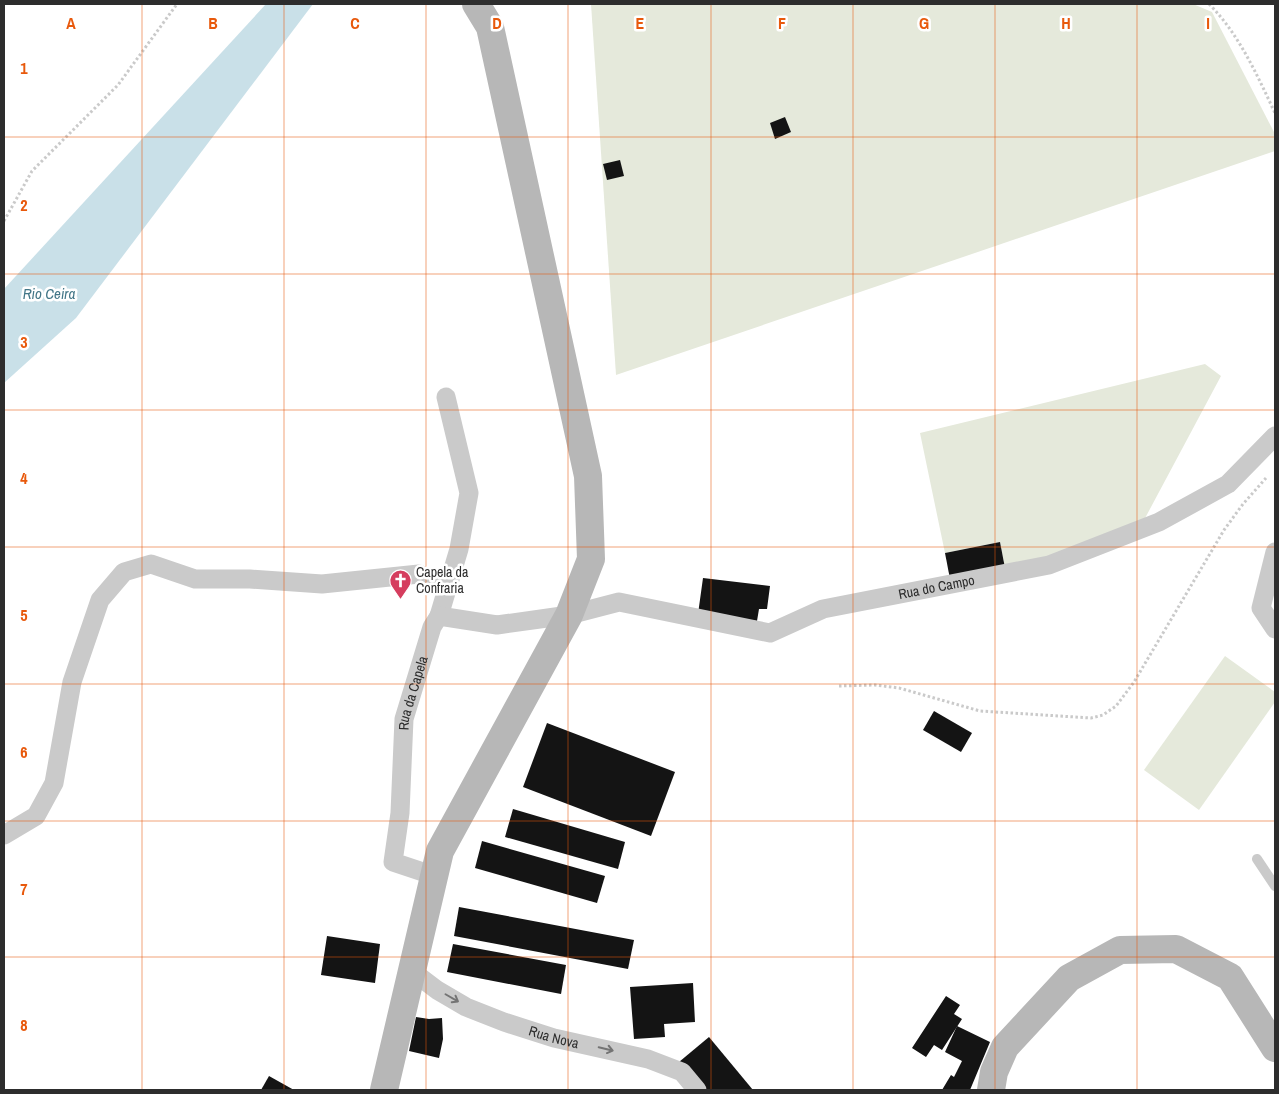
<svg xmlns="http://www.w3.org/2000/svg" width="1279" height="1094" viewBox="0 0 1279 1094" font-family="'Archivo Narrow',sans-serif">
<rect width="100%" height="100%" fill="#fff"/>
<!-- green -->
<g fill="#e5e9db">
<path d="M 591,4 L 1193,4 L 1212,12 L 1275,134 L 1275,151 L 616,375 Z"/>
<path d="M 1205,364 L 1221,376 L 1143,522 L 1048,558 L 1005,568 L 1000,542 L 945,553 L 920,433 Z"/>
<path d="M 1225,656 L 1275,692 L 1275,702 L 1199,810 L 1144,770 Z"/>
</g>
<!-- water -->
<path fill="#c9e0e8" d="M 266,4 L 313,4 L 76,318 L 4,383 L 4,289 Z"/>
<!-- building -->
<g fill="#141414">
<path d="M 785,117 L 791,132 L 775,139 L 770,123 Z"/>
<path d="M 620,160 L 624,176 L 607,180 L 603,164 Z"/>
<path d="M 1000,542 L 1005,568 L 950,579 L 945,553 Z"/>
<path d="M 703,578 L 770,586 L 767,609 L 759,609 L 757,621 L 698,614 Z"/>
<path d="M 934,711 L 972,733 L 961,752 L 923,730 Z"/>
<path d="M 547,723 L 675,772 L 651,836 L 523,787 Z"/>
<path d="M 513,809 L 625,842 L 618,869 L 505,837 Z"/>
<path d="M 482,841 L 605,876 L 597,903 L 475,868 Z"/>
<path d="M 459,907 L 634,940 L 628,969 L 454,936 Z"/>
<path d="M 327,936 L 380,944 L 375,983 L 321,975 Z"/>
<path d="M 453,944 L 566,965 L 561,994 L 447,972 Z"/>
<path d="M 693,983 L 695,1022 L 664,1024 L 665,1037 L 634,1039 L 630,987 Z"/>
<path d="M 946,996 L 960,1005 L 954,1014 L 962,1019 L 942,1050 L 934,1045 L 926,1057 L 912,1048 Z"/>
<path d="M 416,1017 L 429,1019 L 442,1018 L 443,1039 L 439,1058 L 409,1051 Z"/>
<path d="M 957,1026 L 990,1042 L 970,1090 L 942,1090 L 951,1075 L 954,1077 L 962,1061 L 945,1052 Z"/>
<path d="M 709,1037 L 753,1090 L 705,1090 L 679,1062 Z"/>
<path d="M 269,1076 L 294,1090 L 261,1090 Z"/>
</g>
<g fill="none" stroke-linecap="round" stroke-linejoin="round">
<!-- path -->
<g stroke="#cacaca" stroke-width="3" stroke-dasharray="2.5 2.5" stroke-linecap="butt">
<path d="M 1209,4 C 1239,34 1257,75 1275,113"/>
<path d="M 4,221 L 32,171 L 118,85 L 177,4"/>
<path d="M 839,686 L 875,685 L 899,688 L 980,711 L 1091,718 L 1103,715 L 1116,706 L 1134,682 L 1224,530 L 1243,504 L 1266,478"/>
</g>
<!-- service -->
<path stroke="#cacaca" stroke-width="10" d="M 1257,859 L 1275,886"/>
<!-- minor -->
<g stroke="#cacaca" stroke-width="19">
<path d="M 1275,552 L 1261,608 L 1275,629"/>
<path d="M 439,616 L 459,549 L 469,493 L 446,397"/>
<path d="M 4,835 L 36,816 L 54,783 L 72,682 L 100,600 L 124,572 L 151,564 L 195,579 L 250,579 L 322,584 L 419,574 L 447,587"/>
<path id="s1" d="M 435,876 L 393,862 L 400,813 L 404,719 L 432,627 L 439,616 L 497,625 L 569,615 L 619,602 L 770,633 L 823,609 L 1049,565 L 1159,522 L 1228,484 L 1275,436"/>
<path id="s2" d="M 412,971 L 437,990 L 466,1007 L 504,1022 L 554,1038 L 648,1059 L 682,1072 L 697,1090"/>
</g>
<!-- secondary -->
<g stroke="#b7b7b7" stroke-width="28">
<path d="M 384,1090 L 440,851 L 569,615 L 591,559 L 588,476 L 490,27 L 476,4"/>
<path d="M 991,1090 L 994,1072 L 1005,1047 L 1069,978 L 1120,950 L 1176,949 L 1230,977 L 1275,1048"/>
</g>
</g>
<!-- one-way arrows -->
<defs><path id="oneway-shaft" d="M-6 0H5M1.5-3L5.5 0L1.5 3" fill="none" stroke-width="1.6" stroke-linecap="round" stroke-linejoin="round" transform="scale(1.25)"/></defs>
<g stroke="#747474">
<use href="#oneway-shaft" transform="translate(452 998) rotate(30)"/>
<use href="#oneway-shaft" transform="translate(606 1049) rotate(13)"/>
</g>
<!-- grid -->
<path fill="none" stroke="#e8590c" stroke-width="1" stroke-opacity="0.55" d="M 142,4 L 142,1090M 284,4 L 284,1090M 426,4 L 426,1090M 568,4 L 568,1090M 711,4 L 711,1090M 853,4 L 853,1090M 995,4 L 995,1090M 1137,4 L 1137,1090M 4,137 L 1275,137M 4,274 L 1275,274M 4,410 L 1275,410M 4,547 L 1275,547M 4,684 L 1275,684M 4,821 L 1275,821M 4,957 L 1275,957"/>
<!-- icons -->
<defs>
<symbol id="church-pin" viewBox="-11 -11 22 30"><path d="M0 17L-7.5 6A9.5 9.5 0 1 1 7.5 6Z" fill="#d53d5e" stroke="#fff"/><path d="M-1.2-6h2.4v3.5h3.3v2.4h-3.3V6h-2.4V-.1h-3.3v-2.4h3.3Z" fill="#fff"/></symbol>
</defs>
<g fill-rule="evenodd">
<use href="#church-pin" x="388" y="568" width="25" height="34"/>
</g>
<g text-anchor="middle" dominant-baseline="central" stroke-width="5" stroke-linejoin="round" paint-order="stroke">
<!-- poi labels -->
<g font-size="14" fill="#2d2d2d" stroke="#fff" text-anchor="start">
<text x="416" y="572">Capela da<tspan x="416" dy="16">Confraria</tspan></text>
</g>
<!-- street labels -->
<g font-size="14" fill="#2d2d2d" stroke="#fff">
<text stroke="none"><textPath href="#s1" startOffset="808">Rua do Campo</textPath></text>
<text stroke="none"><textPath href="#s1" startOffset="215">Rua da Capela</textPath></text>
<text stroke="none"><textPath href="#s2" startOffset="158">Rua Nova</textPath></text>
</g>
<!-- water labels -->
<g font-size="15" font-style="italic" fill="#427687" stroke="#fff">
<text x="49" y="293">Rio Ceira</text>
</g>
</g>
<g font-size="16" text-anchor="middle" font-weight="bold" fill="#e8590c" stroke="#fff" stroke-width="5" stroke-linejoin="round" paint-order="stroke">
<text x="71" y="29">A</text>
<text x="213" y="29">B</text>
<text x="355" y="29">C</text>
<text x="497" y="29">D</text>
<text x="640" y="29">E</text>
<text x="782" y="29">F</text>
<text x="924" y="29">G</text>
<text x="1066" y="29">H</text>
<text x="1208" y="29">I</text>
<text x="24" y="74">1</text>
<text x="24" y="211">2</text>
<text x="24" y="348">3</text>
<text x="24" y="484">4</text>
<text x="24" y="621">5</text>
<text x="24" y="758">6</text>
<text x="24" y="895">7</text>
<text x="24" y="1031">8</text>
</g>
<!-- border -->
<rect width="1279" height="1094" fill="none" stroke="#2d2d2d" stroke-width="10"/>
</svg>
